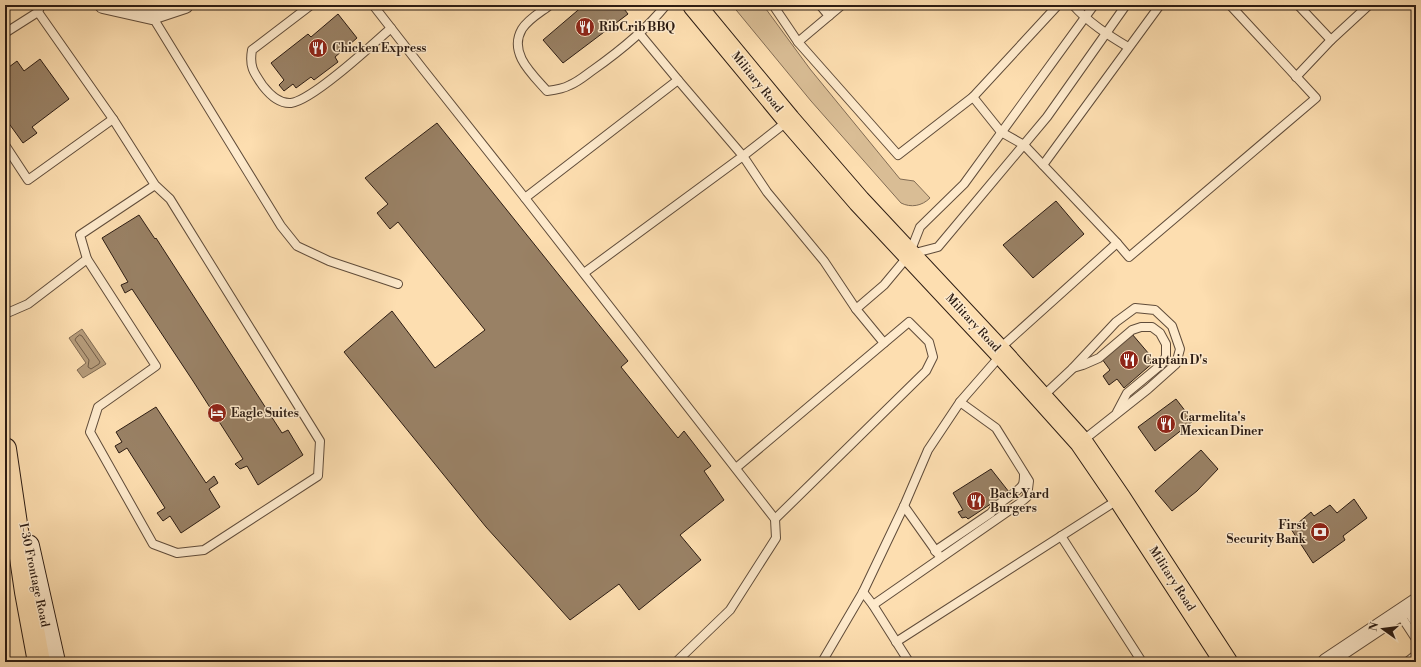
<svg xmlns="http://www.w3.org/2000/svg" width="1421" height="667" viewBox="0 0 1421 667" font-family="'Libre Bodoni',serif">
<rect width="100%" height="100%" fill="#fddeb0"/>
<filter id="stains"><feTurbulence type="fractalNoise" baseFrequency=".005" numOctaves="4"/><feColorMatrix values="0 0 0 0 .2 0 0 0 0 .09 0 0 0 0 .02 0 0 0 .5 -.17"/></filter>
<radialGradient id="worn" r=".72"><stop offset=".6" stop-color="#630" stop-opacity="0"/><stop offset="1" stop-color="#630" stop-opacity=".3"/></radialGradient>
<!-- green -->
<path fill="#d9bd95" stroke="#826c54" d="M 732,5 L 763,5 L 810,69 L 900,179 L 914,181 L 930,198 C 922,206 911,208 901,203 L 811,101 Z"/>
<!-- water -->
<path fill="#b69c7b" stroke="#7f6951" d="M 82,329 L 106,364 L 83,378 L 77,370 L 86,363 L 69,338 Z"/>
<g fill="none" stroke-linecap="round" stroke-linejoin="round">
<!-- shore -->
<path stroke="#715c47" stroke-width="1" d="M 80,335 L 82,336 L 100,362 L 99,364 L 91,369 L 88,367 L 89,360 L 75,340 L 76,338 Z"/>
</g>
<!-- building -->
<g fill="#998165" stroke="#2c1c13">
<path d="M 584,5 L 621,5 L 628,14 L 563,63 L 543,40 Z"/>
<path d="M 338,14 L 357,38 L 335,57 L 338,62 L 314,80 L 311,77 L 296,88 L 293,84 L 284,91 L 279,85 L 284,80 L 271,63 L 308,34 L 311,37 Z"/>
<path d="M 40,59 L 69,99 L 32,127 L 37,133 L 23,143 L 5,118 L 5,70 L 17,61 L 24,71 Z"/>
<path d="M 437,123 L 628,361 L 621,367 L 678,438 L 684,431 L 711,466 L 704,471 L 724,500 L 680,535 L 701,560 L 639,610 L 619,584 L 570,620 L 486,527 L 344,352 L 392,311 L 435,368 L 485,330 L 398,222 L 390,229 L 377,213 L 388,204 L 365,178 Z"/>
<path d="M 1056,201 L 1084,234 L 1033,278 L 1003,245 Z"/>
<path d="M 139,215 L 155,239 L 156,238 L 282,433 L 288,430 L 303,455 L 258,485 L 247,466 L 240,469 L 235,464 L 243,459 L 193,381 L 132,289 L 125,293 L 121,285 L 128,282 L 102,238 Z"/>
<path d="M 1132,334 L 1155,361 L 1124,388 L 1117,379 L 1109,385 L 1103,376 L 1110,370 L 1102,359 Z"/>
<path d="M 1176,399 L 1193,421 L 1155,451 L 1138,427 Z"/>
<path d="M 156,407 L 206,483 L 214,476 L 218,483 L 209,489 L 220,507 L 181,533 L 170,516 L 163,521 L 157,513 L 165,508 L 127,448 L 119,453 L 115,446 L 122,442 L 116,432 Z"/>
<path d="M 1201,450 L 1218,469 L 1197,491 L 1172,511 L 1155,491 Z"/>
<path d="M 991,469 L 1009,492 L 968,519 L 966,517 L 962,518 L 958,512 L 963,510 L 953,493 Z"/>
<path d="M 1354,499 L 1367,518 L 1343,536 L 1345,540 L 1313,563 L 1291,529 L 1311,512 L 1314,516 L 1330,505 L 1337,513 Z"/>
</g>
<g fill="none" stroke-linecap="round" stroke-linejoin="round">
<defs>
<g id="service">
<path d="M 41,5 L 38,12 L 113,119"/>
<path d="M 311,5 L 252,50 C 249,67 254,73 263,86 C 270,95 279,104 291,103 C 313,100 372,45 391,28"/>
<path d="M 373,5 L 422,68 L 525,198 L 678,80 L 743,156 L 584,273"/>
<path d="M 550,5 C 541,12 528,19 522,29 C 508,53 532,74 547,91 C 555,90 563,89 570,85 C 578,82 586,75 593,70 C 620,51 645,31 666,5"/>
<path d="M 773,5 L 798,42"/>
<path d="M 820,5 L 829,16"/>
<path d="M 842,5 L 798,42 L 898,155 L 973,97 L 1001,132 L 1024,145 L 1117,243 L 998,350"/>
<path d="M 1073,5 C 1089,23 1108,35 1128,47"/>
<path d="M 1298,5 L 1331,40 L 1369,5"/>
<path d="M 152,16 L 281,226 L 297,246 L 329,261 L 398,284"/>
<path d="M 5,33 L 38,12"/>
<path d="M 639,33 L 678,80"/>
<path d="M 1296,77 L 1331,40"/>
<path d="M 973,97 L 1058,5"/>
<path d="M 789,120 L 743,156 L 767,192 L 824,261 L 856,309 L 884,285 L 909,255 L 920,227 L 964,184 L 1094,5"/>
<path d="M 5,145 L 28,180 L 113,119 L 155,185 L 80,235 L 87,259 L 156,366 L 98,407 L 90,432 L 153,544 L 177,553 L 204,550 L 318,476 L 320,441 L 170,199 L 155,185"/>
<path d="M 1043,165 L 1160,5"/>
<path d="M 525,198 L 775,519 L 776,538 L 730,610 L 676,662"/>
<path d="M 1117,243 L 1129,257 L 1316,98 L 1230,5"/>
<path d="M 911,254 L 938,247 L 1047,117 L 1126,5"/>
<path d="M 856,309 L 884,343"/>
<path d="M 5,314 L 28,304 L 87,259"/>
<path d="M 1073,368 L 1083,365 L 1099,358 L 1132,330 L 1141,327 L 1152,327 L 1160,333 L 1166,344 L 1166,356 L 1162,364 L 1127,393 L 1117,412"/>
<path d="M 1041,398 L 1072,369 L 1116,322 L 1135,308 L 1155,310 L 1172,326 L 1180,349 L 1176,364 L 1148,389 L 1081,442"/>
<path d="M 736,468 L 909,322 L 929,342 L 933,357 L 926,371 L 775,519"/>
<path d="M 904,506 L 938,554"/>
<path d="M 1061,536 L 1142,662"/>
<path d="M 935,551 L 991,513 C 999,500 1019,493 1023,484 C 1024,481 1024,478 1024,474"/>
<path d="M 863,592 L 873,605 L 909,662"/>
<path d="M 873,605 L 1020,503 L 1027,497 L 1029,481 L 996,428 L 960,402"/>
<path d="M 1406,609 L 1416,624"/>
<path d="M 1399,613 L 1416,639"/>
<path d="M 896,642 L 1119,499"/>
<path d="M 822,662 L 863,592 L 904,506 L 928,450 L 960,402 L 1001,355"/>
<path d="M 1407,662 L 1416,655"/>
</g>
<g id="minor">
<path d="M 103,5 L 152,16 L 185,5"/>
<path d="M 1326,662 L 1416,602"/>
</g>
<path id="secondary" d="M 28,546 L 54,662"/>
<path id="primary" d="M 694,5 L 789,120 L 859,201 L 1002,354 L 1081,442 L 1120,499 L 1226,662"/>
<path id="motorway" d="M 5,449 L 26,592 L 39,662"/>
</defs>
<!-- service casing -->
<use href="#service" stroke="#604c3a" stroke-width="10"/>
<!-- minor casing -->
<use href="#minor" stroke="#604c3a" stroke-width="18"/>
<!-- secondary casing -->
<use href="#secondary" stroke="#2c1c13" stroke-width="24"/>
<!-- primary casing -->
<use href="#primary" stroke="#2c1c13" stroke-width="24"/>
<!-- motorway casing -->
<use href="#motorway" stroke="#2c1c13" stroke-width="24"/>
<!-- service -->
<use href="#service" stroke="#feeacc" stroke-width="8"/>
<!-- minor -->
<use href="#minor" stroke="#feeacc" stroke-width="16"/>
<!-- secondary -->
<use href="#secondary" stroke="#feeacc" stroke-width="22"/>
<!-- primary -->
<use href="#primary" stroke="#fddeb0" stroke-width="22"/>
<!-- motorway -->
<use href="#motorway" stroke="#fddeb0" stroke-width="22"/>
</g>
<!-- icons -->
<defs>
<symbol id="restaurant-disc" viewBox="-11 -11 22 22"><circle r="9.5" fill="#8f2418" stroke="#feeacc"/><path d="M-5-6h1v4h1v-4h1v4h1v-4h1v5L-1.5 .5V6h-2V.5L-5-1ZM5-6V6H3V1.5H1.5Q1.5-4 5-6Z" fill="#fff"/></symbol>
<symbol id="hotel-disc" viewBox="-11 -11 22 22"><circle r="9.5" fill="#8f2418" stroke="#feeacc"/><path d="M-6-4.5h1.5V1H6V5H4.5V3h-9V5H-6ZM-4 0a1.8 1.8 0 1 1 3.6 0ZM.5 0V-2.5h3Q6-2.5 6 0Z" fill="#fff"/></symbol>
<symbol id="bank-disc" viewBox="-11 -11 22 22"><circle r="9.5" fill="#8f2418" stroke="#feeacc"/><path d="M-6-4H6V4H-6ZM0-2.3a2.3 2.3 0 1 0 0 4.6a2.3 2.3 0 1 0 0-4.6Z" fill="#fff"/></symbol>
</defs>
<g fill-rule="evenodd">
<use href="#restaurant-disc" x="574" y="16" width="22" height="22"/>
<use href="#restaurant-disc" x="307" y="37" width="22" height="22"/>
<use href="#restaurant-disc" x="1118" y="349" width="22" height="22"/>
<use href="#hotel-disc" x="206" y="402" width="22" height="22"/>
<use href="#restaurant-disc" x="1155" y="413" width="22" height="22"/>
<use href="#restaurant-disc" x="965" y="490" width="22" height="22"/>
<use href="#bank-disc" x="1309" y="521" width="22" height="22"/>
</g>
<g text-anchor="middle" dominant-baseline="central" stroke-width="3" stroke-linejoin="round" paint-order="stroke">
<!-- poi labels -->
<g font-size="12" font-weight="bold" fill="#2c1c13" stroke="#feeacc" text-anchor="start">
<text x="599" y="27">RibCrib BBQ</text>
<text x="332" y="48">Chicken Express</text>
<text x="1143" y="360">Captain D's</text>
<text x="231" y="413">Eagle Suites</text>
<text x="1180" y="417">Carmelita's<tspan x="1180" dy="14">Mexican Diner</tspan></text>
<text x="990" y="494">Back Yard<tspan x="990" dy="14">Burgers</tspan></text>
<text x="1306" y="525" text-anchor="end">First<tspan x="1306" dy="14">Security Bank</tspan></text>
</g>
<!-- street labels -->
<g font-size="12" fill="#2c1c13" stroke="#feeacc">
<text transform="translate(757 82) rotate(51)">Military Road</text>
<text transform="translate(973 323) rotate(47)">Military Road</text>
<text transform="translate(34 575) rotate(78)">I-30 Frontage Road</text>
<text transform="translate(1172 579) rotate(57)">Military Road</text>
</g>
</g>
<!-- margin -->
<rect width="1421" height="667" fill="none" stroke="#fddeb0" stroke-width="20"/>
<rect x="6" y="6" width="1409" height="655" fill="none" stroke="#2c1c13" stroke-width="2"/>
<rect x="10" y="10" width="1401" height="647" fill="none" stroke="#2c1c13"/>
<!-- north arrow -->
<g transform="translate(1383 629) rotate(284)" stroke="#feeacc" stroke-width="3" paint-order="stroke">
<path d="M0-3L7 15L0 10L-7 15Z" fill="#2c1c13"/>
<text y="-6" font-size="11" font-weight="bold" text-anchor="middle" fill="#2c1c13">N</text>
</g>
<rect width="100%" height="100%" filter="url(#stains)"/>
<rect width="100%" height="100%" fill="url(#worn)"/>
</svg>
